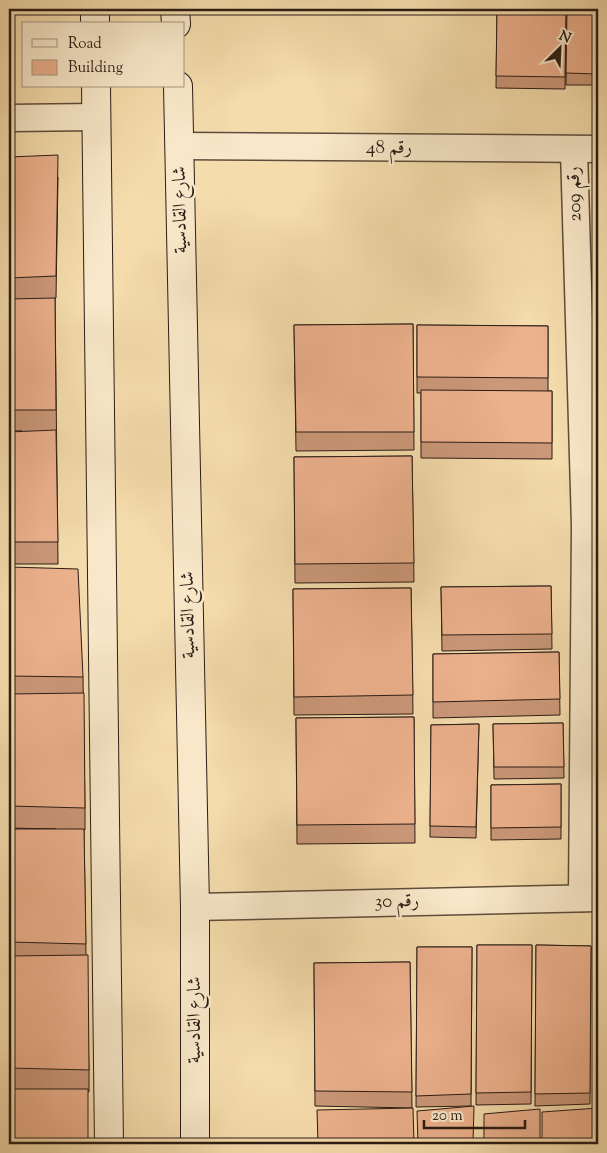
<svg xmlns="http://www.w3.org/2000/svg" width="607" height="1153" viewBox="0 0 607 1153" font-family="'Sorts Mill Goudy',Amiri,serif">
<rect width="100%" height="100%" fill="#f5dcac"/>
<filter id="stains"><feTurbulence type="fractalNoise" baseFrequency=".004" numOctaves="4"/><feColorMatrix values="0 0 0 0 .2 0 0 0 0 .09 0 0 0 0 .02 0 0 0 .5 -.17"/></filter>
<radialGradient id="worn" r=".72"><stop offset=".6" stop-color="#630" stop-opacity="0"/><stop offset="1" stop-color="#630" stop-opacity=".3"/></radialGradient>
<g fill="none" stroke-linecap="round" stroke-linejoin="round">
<defs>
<g id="street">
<path d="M 9,118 L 96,117"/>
<path d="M 180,146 L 598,149"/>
<path d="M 574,150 L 585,525 L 582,898"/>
<path d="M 195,907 L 598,898"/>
</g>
<g id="secondary">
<path d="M 95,9 L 95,24"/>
<path d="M 175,9 L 176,24"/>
<path d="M 96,86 L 109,1144"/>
<path d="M 178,86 L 195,907 L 195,1144"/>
</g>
</defs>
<!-- street casing -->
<use href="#street" stroke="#5e4c3c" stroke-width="29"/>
<!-- secondary casing -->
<use href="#secondary" stroke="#2b1c16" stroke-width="30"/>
<!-- street -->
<use href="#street" stroke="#f8e8c9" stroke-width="26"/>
<!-- secondary -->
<use href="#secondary" stroke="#f8e8c9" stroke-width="28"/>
</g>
<!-- wall -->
<g fill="#cb9879" stroke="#2b1c16">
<path d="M 497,9 L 566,9 L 565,89 L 496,88 Z"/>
<path d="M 567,9 L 598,9 L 598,85 L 566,85 Z"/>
<path d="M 9,157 L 58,177 L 56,298 L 55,298 L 58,564 L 9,564 L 9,432 L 22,431 L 9,431 Z"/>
<path d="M 413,324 L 414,450 L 296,451 L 294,325 Z"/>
<path d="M 417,325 L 548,326 L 548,391 L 552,391 L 552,459 L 421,458 L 421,393 L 417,393 Z"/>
<path d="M 412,456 L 414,582 L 295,583 L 294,457 Z"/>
<path d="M 9,567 L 83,677 L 85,808 L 85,830 L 84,830 L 86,955 L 89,1070 L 89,1092 L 88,1092 L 9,1144 L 9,829 L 56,829 L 9,828 Z"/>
<path d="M 551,586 L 552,649 L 442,651 L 441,587 Z"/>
<path d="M 411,588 L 413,714 L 294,715 L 293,589 Z"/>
<path d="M 559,652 L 560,715 L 433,718 L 433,654 Z"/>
<path d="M 414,717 L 415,843 L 297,844 L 296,718 Z"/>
<path d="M 563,723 L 564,778 L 494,779 L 493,724 Z"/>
<path d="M 479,724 L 476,838 L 430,837 L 431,725 Z"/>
<path d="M 561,784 L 561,839 L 491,840 L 491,785 Z"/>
<path d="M 477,945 L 532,945 L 531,1104 L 476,1105 Z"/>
<path d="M 536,945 L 591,946 L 590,1104 L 535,1106 Z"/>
<path d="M 417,947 L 472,947 L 471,1106 L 416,1107 Z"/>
<path d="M 410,962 L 412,1108 L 315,1106 L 314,963 Z"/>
</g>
<!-- building -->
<g fill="#ecb18d" stroke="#2b1c16">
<path d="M 497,9 L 566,9 L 565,77 L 496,76 Z"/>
<path d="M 567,9 L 598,9 L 598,74 L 566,73 Z"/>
<path d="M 58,155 L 56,276 L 9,278 L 9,157 Z"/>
<path d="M 55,298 L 56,410 L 9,410 L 9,299 Z"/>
<path d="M 413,324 L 414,432 L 296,432 L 294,325 Z"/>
<path d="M 417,325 L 548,326 L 548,378 L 417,377 Z"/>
<path d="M 421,390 L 552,391 L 552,443 L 421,442 Z"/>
<path d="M 56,430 L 58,542 L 9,542 L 9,432 Z"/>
<path d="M 412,456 L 414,563 L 295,564 L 294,457 Z"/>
<path d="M 9,567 L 78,569 L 83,677 L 9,676 Z"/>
<path d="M 551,586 L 552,634 L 442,635 L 441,587 Z"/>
<path d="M 411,588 L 413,695 L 294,697 L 293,589 Z"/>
<path d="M 559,652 L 560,699 L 433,702 L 433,654 Z"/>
<path d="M 84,693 L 85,808 L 9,806 L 9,694 Z"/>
<path d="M 414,717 L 415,824 L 297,825 L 296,718 Z"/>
<path d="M 563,723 L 564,767 L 494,767 L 493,724 Z"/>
<path d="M 479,724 L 476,827 L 430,826 L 431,725 Z"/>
<path d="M 561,784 L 561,827 L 491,828 L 491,785 Z"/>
<path d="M 9,829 L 84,829 L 86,944 L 9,942 Z"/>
<path d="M 477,945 L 532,945 L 531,1092 L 476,1093 Z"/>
<path d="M 536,945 L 591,946 L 590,1093 L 535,1094 Z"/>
<path d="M 417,947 L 472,947 L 471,1094 L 416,1096 Z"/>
<path d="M 88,955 L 89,1070 L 9,1068 L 9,956 Z"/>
<path d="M 410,962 L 412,1092 L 315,1091 L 314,963 Z"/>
<rect x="9" y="1089" width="79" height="55"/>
<path d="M 474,1106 L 473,1144 L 418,1144 L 417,1111 Z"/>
<path d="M 413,1108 L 414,1144 L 318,1144 L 317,1110 Z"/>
<path d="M 598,1108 L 598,1144 L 542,1144 L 542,1112 Z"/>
<path d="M 540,1109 L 540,1144 L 484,1144 L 484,1114 Z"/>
</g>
<g text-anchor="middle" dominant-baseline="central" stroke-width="5" stroke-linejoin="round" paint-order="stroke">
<!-- street labels -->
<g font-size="19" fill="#2b1c16" stroke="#f8e8c9">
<text x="389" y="148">رقم 48</text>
<text transform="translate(575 194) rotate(-92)">رقم 209</text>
<text transform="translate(181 210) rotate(-91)">شارع القادسية</text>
<text transform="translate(189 615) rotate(-91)">شارع القادسية</text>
<text transform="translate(397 902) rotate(-1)">رقم 30</text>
<text transform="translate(195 1020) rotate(-90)">شارع القادسية</text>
</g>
</g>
<!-- margin -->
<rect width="607" height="1153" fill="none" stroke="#f5dcac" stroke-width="30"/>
<rect x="10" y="10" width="587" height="1133" fill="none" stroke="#2b1c16" stroke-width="2.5"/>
<rect x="15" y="15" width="577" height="1123" fill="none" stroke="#2b1c16"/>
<!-- legend -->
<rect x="22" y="22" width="162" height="65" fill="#f8e8c9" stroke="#a69681"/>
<rect x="32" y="39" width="25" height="8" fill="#f8e8c9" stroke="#a69681"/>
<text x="68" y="48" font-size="15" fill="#2b1c16">Road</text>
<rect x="32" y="60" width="25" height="15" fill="#ecb18d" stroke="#a69681"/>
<text x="68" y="72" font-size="15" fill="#2b1c16">Building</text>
<!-- north arrow -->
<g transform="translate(560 48) rotate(24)" stroke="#f8e8c9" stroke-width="4" paint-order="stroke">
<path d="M0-4L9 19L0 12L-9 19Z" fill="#2b1c16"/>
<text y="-8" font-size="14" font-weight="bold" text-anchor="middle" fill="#2b1c16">N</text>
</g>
<!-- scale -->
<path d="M424 1120v8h101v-8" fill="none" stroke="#2b1c16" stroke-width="2.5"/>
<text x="432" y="1120" font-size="15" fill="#2b1c16" stroke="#f8e8c9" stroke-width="4" paint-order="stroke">20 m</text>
<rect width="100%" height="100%" filter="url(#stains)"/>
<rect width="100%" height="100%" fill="url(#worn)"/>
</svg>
